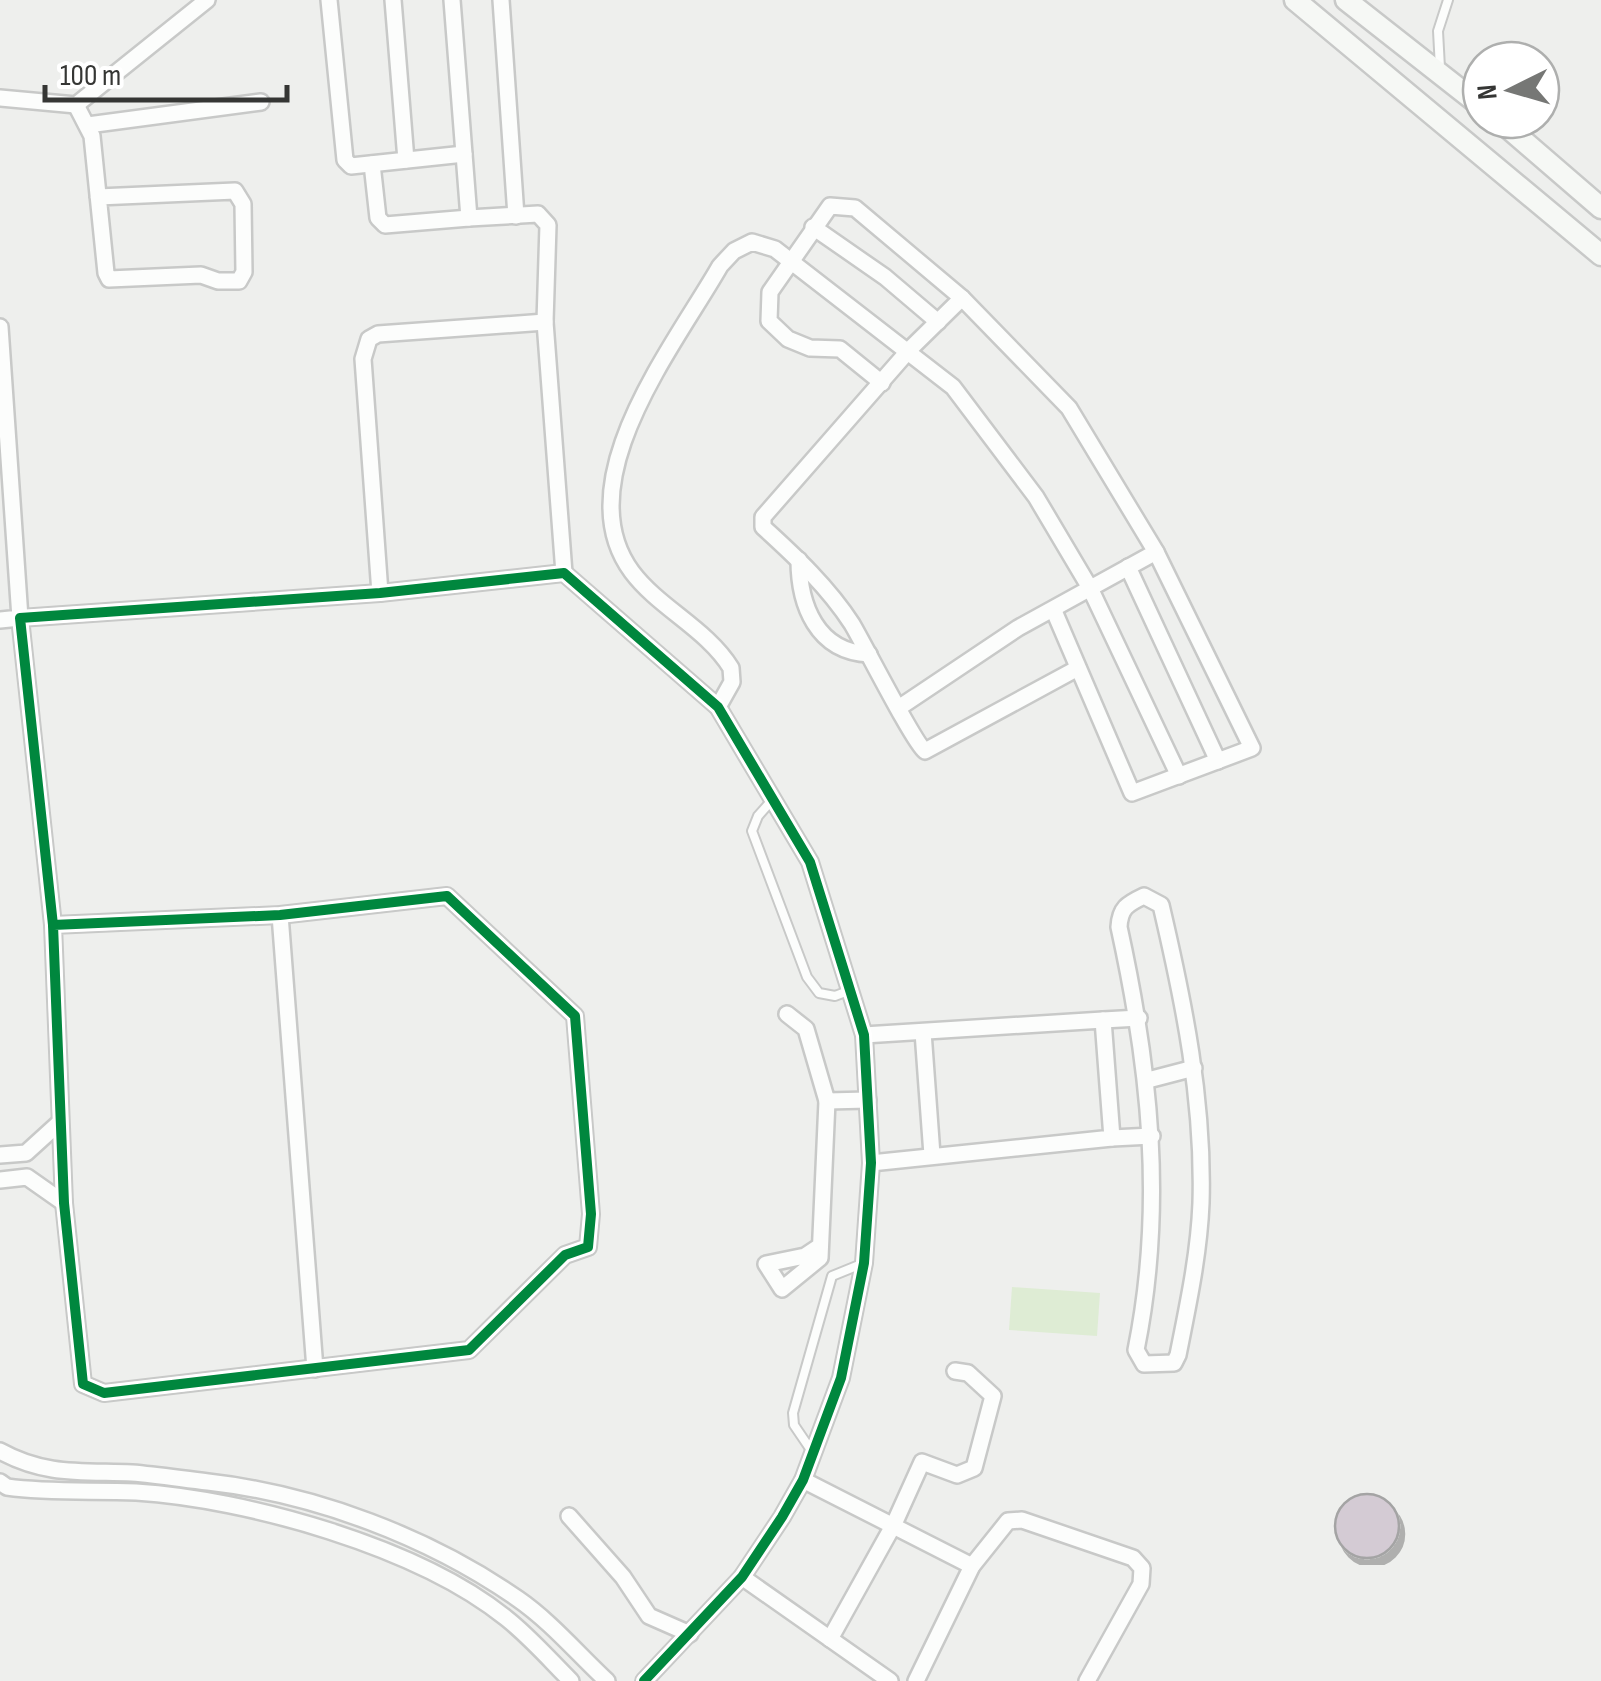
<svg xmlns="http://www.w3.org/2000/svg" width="1601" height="1681" viewBox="0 0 1601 1681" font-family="'Sofia Sans Condensed',sans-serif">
<defs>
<filter id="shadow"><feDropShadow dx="5" dy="8" stdDeviation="0" flood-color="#0004"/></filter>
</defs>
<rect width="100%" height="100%" fill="#eeefed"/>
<!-- green -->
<path fill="#deecd4" d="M 1012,1287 L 1100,1293 L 1097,1336 L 1009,1330 Z"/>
<!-- building -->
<circle fill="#d4cbd4" stroke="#a4a4a4" stroke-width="2.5" filter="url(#shadow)" cx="1367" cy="1526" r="32"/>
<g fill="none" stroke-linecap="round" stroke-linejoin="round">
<defs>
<g id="lane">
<path d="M 1440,68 L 1438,31 L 1448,0"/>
<path d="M 773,799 L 758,816 L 752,831 L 807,977 L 819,993 L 835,996 L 848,991"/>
<path d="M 813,1453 L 794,1425 L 793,1413 L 832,1276 L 864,1263"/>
</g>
<g id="street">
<path d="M 329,0 L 345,160 L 351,166 L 464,154"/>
<path d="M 393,0 L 406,160"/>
<path d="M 452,0 L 469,218 L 538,214 L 548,225 L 545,322 L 564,573"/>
<path d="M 501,0 L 516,216"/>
<path d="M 0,98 L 76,105 L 207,0"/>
<path d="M 76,105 L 92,136 L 106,273 L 109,279 L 201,275 L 218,281 L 239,281 L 244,272 L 243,204 L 235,191 L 98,197"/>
<path d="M 88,125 L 261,102"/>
<path d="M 372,164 L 378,218 L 385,225 L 469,218"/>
<path d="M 813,227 L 885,277 L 938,322"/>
<path d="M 962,298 L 910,349 L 763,517 L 763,527 C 796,557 828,587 852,624 C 865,646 914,743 925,751 L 1078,668"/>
<path d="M 0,327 L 20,618 L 0,620"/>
<path d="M 882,383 L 840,349 L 810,348 L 788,339 L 769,321 L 770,292 L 830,206 L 855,208 L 962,298 L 1069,408 L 1156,552 L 1018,628 L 900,707"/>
<path d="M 799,560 C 799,605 817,652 869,654"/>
<path d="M 1128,567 L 1218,761"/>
<path d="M 380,593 L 363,359 L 369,339 L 378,334 L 545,322"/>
<path d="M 1054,611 L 1132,793 L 1252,748 L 1156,552"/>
<path d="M 718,707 L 732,682 L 731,668 C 707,629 659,608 632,572 C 565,482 675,345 720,266 L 734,251 L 752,242 L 775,249 L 953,387 L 1036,497 L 1090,588 L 1179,776"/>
<path d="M 447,896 L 575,1016 L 591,1214 L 588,1247 L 565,1255 L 469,1350 L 104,1393 L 83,1384 L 64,1203 L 53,925 L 280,915 Z"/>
<path d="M 1144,896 L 1161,905 C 1184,1003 1204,1101 1201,1203 C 1199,1254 1188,1305 1178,1355 L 1174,1363 L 1144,1364 L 1136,1350 C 1165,1207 1150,1068 1119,927 C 1120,908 1127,904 1144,896 Z"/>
<path d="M 280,915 L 315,1369"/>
<path d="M 53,925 L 20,618 L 380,593 L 564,573 L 718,707 L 810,862 L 864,1035 L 871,1163 L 864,1263 L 841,1378 L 803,1480 L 782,1517 L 742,1577 L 644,1681"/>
<path d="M 787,1014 L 806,1029 L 827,1101 L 868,1100"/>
<path d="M 1103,1020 L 1139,1018"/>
<path d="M 923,1032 L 932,1155"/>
<path d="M 864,1035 L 1103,1020 L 1112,1138 L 871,1163"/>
<path d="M 1148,1080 L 1194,1068"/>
<path d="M 1112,1138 L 1152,1136"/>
<path d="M 0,1155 L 26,1153 L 59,1123"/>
<path d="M 0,1180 L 27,1177 L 64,1203"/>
<path d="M 820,1246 L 805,1256 L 766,1264 L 782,1289 L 820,1258 L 827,1101"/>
<path d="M 0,1451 C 45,1476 83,1471 132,1473 C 157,1475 182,1479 208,1482 C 315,1494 429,1537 518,1599 C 550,1621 578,1654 607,1681"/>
<path d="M 803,1480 L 972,1566"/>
<path d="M 0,1482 L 7,1487 C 50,1493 92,1490 136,1492 C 247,1499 418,1547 506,1618 C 529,1636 550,1660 571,1681"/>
<path d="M 569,1516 L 623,1577 L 649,1616 L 690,1634"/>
<path d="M 742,1577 L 890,1681"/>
<path d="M 830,1639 L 894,1524 L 922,1462 L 957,1475 L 974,1468 L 993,1396 L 968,1373 L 955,1371"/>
<path d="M 916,1681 L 972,1566 L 1008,1521 L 1022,1520 L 1133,1558 L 1142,1568 L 1141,1584 L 1087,1681"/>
</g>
<g id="secondary">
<path d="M 1295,0 L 1601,255"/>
<path d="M 1346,0 L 1481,106"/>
<path d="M 1499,120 L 1601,208"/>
</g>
</defs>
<!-- lane casing -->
<use href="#lane" stroke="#c8c9c8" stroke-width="12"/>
<!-- street casing -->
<use href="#street" stroke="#c8c9c8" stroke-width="20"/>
<!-- secondary casing -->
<use href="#secondary" stroke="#c8c9c8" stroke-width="25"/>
<!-- lane -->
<use href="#lane" stroke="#fcfdfc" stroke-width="8"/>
<!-- street -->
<use href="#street" stroke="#fcfdfc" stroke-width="15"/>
<!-- secondary -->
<use href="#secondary" stroke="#f6f8f5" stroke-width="20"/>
<defs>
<g id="cycleway">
<path d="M 447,896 L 575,1016 L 591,1214 L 588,1247 L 565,1255 L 469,1350 L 104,1393 L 83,1384 L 64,1203 L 53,925 L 280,915 Z"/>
<path d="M 53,925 L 20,618 L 380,593 L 564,573 L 718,707 L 810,862 L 864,1035 L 871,1163 L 864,1263 L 841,1378 L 803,1480 L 782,1517 L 742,1577 L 644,1681"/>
</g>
</defs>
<!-- cycleway casing -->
<use href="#cycleway" stroke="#fff" stroke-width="16"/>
<!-- cycleway -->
<use href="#cycleway" stroke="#00873e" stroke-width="10"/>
</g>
<!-- north arrow -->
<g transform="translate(1511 90) rotate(265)"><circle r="48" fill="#ffffff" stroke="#aeafae" stroke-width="2.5"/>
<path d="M0-8L18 38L0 25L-18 38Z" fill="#767775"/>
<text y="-15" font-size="28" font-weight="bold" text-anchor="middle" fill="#353634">N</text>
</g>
<!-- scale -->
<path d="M45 85v15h242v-15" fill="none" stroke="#353634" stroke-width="5"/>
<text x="60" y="85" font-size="30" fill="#353634" stroke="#ffffff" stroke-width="8" paint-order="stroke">100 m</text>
</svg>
